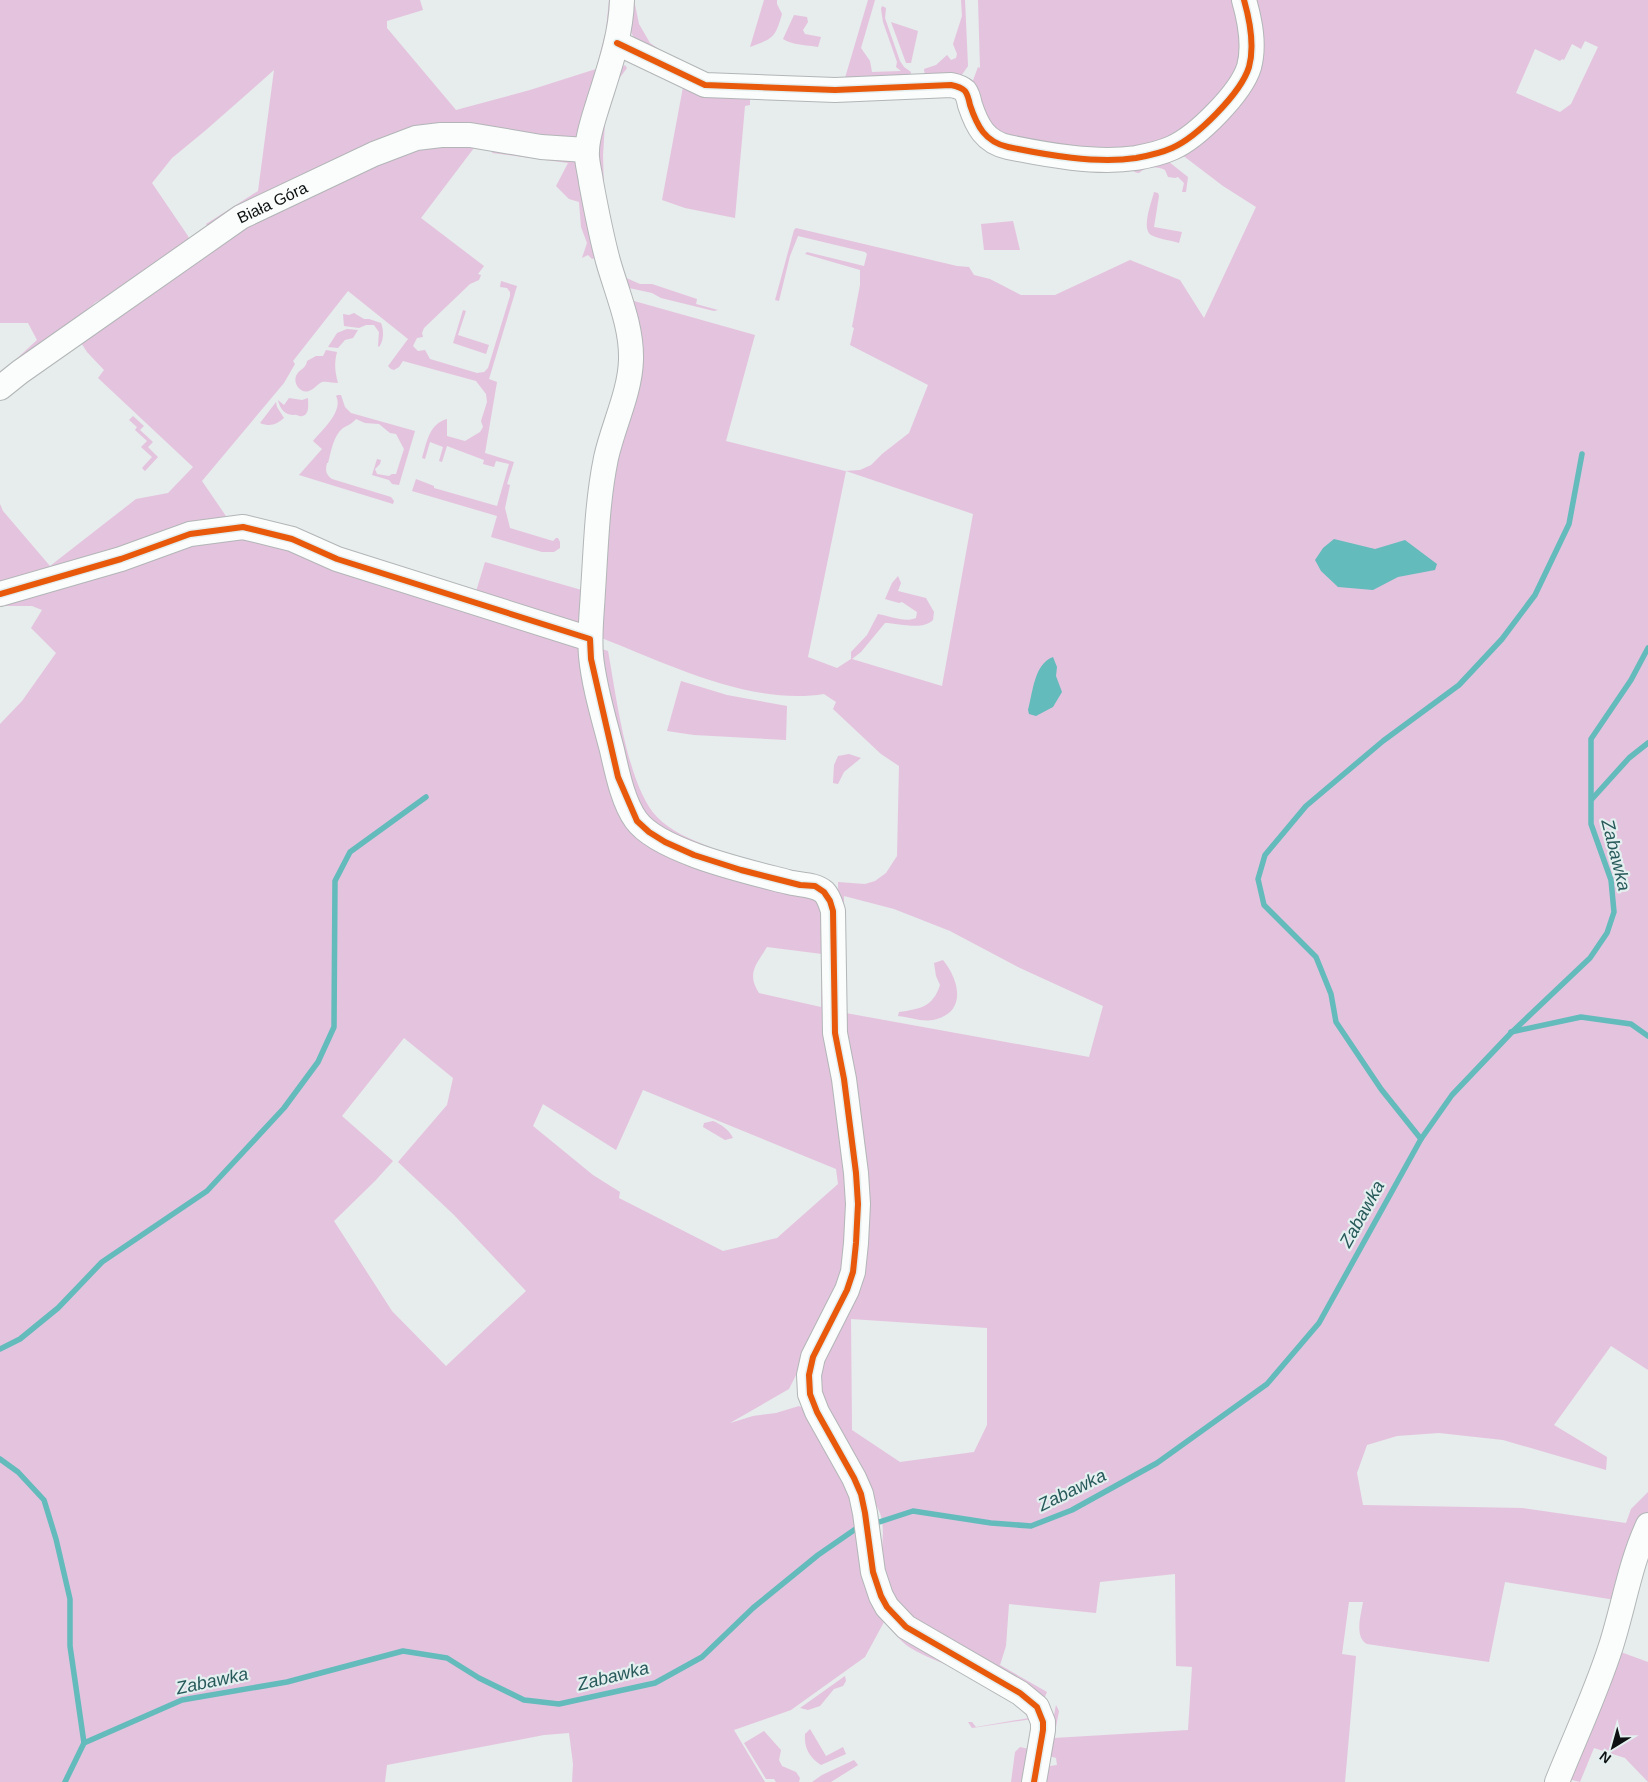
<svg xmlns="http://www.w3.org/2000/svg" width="1648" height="1782" viewBox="0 0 1648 1782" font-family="Arial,sans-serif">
<rect width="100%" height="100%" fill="#e7ecec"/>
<!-- green -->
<g fill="#e4c3de" fill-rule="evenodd">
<path d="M 0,0 L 420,0 L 423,10 L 387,21 L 387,28 L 456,110 L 530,90 L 596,69 L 606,30 L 609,0 L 618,0 L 587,126 L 575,140 L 463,127 L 210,230 L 206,224 L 258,191 L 274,70 L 206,130 L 172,158 L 152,183 L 188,236 L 191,244 L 136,282 L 96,302 L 54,339 L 0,374 L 37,340 L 28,323 L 0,323 Z"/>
<path d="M 634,0 L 639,24 L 650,43 L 669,56 L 635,39 L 630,31 Z"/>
<path d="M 764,0 L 777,0 L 777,4 L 782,14 C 775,38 774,38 750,47 Z"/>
<path d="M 868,0 L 875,0 L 861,48 L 870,61 L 872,72 L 901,71 L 896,67 L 897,62 L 883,22 L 881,9 L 882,6 L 886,8 L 885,18 L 900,61 L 904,67 L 911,72 L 910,77 L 827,85 L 826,77 L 845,78 Z"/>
<path d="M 961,0 L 965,0 L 968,66 L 961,76 L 925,76 L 924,69 L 936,65 L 947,55 L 951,60 L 956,58 L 957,54 L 953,44 L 962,16 Z"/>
<path d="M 978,0 L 1238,0 L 1243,48 L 1235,80 L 1183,136 L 1104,154 L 990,132 L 972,83 L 978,67 L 980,68 Z"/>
<path d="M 1248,0 L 1648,0 L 1648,1370 L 1611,1346 L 1554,1425 L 1607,1457 L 1606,1470 L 1503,1440 L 1439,1433 L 1397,1436 L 1367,1445 L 1357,1473 L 1363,1505 L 1522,1508 L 1626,1523 L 1631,1509 L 1648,1492 L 1648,1517 L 1639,1533 L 1615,1600 L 1505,1582 L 1489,1662 L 1367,1644 C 1354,1637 1361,1615 1363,1602 L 1349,1602 L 1342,1654 L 1356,1656 L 1345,1782 L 1041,1782 L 1043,1767 L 1057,1765 L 1056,1758 L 1046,1755 L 1056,1705 L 1059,1711 L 1054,1738 L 1188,1730 L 1192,1667 L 1176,1666 L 1175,1574 L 1100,1582 L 1096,1613 L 1009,1604 L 1006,1646 L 1000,1665 L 1047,1692 L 1043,1701 L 911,1624 C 898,1613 880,1596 880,1578 C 879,1556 887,1534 880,1513 C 877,1505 871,1497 867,1489 C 852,1460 833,1432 818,1403 C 809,1372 826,1346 839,1319 L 825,1318 L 789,1389 L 730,1423 L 753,1416 L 776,1413 L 799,1406 L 810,1412 L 848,1476 L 859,1505 L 854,1515 C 859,1539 868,1586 882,1606 C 898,1632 926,1645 951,1659 C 969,1669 987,1680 1005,1690 C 1015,1698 1029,1706 1032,1719 L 972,1728 L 968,1722 L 972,1722 L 976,1727 L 1029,1718 C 1013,1699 993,1685 970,1674 C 950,1665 928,1659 909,1647 C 900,1641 892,1630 884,1622 L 865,1657 L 791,1710 L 734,1730 L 765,1782 L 572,1782 L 573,1764 L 569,1733 L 544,1735 L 387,1765 L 385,1782 L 0,1782 L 0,724 L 22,701 L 56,653 L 31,628 L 42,610 L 32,606 L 0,606 L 0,504 L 3,511 L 50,566 L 136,499 L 168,493 L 193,467 L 98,378 L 104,370 L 87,352 L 78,338 L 248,220 L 279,203 L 397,151 L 431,142 L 454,140 L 471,142 L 477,144 L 421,218 L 484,266 L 478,274 L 481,275 L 479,280 L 470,284 L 424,328 L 422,333 L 423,337 L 417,338 L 413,346 L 418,351 L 425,350 L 430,359 L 477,373 L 484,372 L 488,368 L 510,296 L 510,292 L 507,288 L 500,287 L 501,281 L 517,286 L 489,379 L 497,382 L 485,453 L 514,462 L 507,484 L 510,485 L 505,508 L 510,528 L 553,541 L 556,538 L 558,538 L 560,542 L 560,548 L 554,552 L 542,552 L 491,537 L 497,516 L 412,491 L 416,479 L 434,486 L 434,488 L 497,506 L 509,464 L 496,461 L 494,467 L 483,464 L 484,460 L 447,446 L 442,462 L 439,461 L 443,447 L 430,442 L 425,459 L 422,458 C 427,442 429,424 447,419 L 447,436 L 465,441 L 480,432 L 483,427 L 481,421 L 487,402 L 486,394 L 476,381 L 403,361 L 399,367 L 394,370 L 391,369 L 388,366 L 408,339 L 348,291 L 293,361 L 295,364 L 284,383 L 202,481 L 230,522 L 241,533 L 384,581 L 467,606 L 581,644 L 586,649 L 613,772 L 626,811 L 634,826 L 650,839 L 668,850 L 811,895 L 819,904 L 825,915 L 828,926 L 828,1017 L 830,1034 L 842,1045 L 840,1012 L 1089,1057 L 1103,1006 L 1020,968 L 950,931 L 894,909 L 844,896 L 844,987 L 840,985 L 838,882 L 865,884 L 875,881 L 886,873 L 897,856 L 899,766 L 881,754 L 833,709 L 836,702 L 824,694 C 750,706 666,663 599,637 L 601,535 L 605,498 L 616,435 L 623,415 L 638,359 L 639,347 L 626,300 L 627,299 L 755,335 L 726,441 L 845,471 L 860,470 L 871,465 L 882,454 L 909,433 L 928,385 L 850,345 L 854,328 L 852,327 L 860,285 L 860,270 L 805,254 L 807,252 L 864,266 L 867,254 L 865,252 L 798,236 L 790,256 L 779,301 L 775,300 L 794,230 L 796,228 L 957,266 L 969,267 L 974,275 L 990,279 L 1021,295 L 1055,295 L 1130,260 L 1180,280 L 1204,318 L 1256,207 L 1223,186 L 1177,151 C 1206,129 1250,95 1255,58 C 1258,38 1253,19 1248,0 ZM 1585,41 L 1598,47 L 1571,104 L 1560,112 L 1516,93 L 1535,49 L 1560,61 L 1562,59 L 1564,60 L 1572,44 L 1581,49 ZM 846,471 L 973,514 L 942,686 L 852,659 L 861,652 L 885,623 C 899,623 922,631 933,620 L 934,612 L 926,598 L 898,591 L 901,583 L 898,576 L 892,583 L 885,599 L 899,603 L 902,602 L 917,612 L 916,618 C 905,623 890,616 878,614 L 867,635 L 851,652 L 851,659 L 837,668 L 808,657 ZM 767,947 L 822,954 L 821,1007 L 759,993 C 746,973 757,964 767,947 ZM 404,1038 L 453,1078 L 447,1105 L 398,1162 L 454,1215 L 526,1291 L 446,1366 L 392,1311 L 334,1221 L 375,1181 L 393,1161 L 342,1116 ZM 643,1090 L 836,1169 L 838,1184 L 777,1238 L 723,1251 L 619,1198 L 620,1192 L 593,1175 L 533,1126 L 543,1104 L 616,1150 ZM 851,1319 L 987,1328 L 987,1425 L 974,1452 L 900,1462 L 852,1430 Z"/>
<path d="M 794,15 L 807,17 L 808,22 L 803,30 L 805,34 L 821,37 L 818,47 C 807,45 792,45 783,39 Z"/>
<path d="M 891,22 L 918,31 L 911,63 L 906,63 Z"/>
<path d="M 642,63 L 750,93 L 750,105 L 745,106 L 735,218 L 685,208 L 662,200 L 683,87 L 653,68 L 639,68 Z"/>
<path d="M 625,65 L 627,68 L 618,80 L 605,123 L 603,155 L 604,189 L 619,269 L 624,277 L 640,284 L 652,284 L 697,299 L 696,304 L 718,310 L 714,311 L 661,298 L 652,293 L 629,288 L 619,281 L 610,250 L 598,189 L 595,152 L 597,129 L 614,73 Z"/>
<path d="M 494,149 L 577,157 L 598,257 L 592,259 L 588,255 L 582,258 L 587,243 L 581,227 L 579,202 L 569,199 L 556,186 L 568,163 L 492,153 Z"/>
<path d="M 1169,162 L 1188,177 L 1186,192 L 1182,192 L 1184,183 L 1178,177 L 1175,178 L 1168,177 L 1165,170 C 1157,166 1146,166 1139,173 C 1133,173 1132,169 1131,163 Z"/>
<path d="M 1154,192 L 1158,193 L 1159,196 L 1154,227 L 1182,232 L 1179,243 C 1170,240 1158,239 1151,235 C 1141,228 1152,201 1154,192 Z"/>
<path d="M 1013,221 L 1020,250 L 984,250 L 981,224 Z"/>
<path d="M 463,310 L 466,311 L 458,335 L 489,345 L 486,354 L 453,343 Z"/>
<path d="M 354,313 L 364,319 L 369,319 L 381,323 C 384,330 384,341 379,347 L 378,346 L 379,332 L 374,325 L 366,325 L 359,328 L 344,326 L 343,314 L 349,315 Z"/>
<path d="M 347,329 L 358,330 L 353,338 L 345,340 L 338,348 L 328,347 L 337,333 Z"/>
<path d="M 326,350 L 337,352 C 334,363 335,372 338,383 C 333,383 327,381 322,382 C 317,384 315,389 309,391 C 301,394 293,384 296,376 C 299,369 306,369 307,361 L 316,356 L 323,356 Z"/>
<path d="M 338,395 L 341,395 L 345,407 L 351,413 L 415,431 L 399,485 L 392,484 L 389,480 L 372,475 L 377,459 L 381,460 L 380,464 L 375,469 L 377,474 L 389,476 L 392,474 L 396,474 L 404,449 L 396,434 L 390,433 L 379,424 L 365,423 L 356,419 C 352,424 348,425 343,428 C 333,436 331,452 328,463 L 327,463 C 325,470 326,475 332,479 L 391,497 L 394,501 L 393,504 L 299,475 L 322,449 L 313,441 C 322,430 344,411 336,396 Z"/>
<path d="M 289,398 L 302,400 L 308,398 C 308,404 310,415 302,416 C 299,417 297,414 294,415 C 285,415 280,409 278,400 L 284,405 Z"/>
<path d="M 276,402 L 277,407 L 284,418 C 276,425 270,427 260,423 Z"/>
<path d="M 133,416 L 144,426 L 140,430 L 153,442 L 148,447 L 158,457 L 145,471 L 142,468 L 152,457 L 141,447 L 147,441 L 135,430 L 137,427 L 129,420 Z"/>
<path d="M 485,562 L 585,591 L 583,625 L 474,598 Z"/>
<path d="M 599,648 L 608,651 C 616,694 627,786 657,817 C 670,831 692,840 710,847 L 706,850 L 667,837 L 630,797 Z"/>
<path d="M 681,681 L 727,695 L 787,706 L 786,740 L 694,735 L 667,731 Z"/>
<path d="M 849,754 L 861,758 L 844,772 L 838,784 L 833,783 L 834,765 L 838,756 Z"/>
<path d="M 943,960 C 960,981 967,1013 933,1020 C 922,1022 909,1017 898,1016 L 899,1012 C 920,1009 933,1007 940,985 L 936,976 L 934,963 Z"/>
<path d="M 713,1121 C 721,1124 730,1131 733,1138 L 725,1140 L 703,1127 L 704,1123 Z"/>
<path d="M 1618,1651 L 1648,1662 L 1648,1782 L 1625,1758 L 1594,1748 L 1580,1782 L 1569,1779 Z"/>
<path d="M 845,1676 L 846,1681 L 843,1686 L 834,1689 L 820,1706 L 808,1710 L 800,1708 Z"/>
<path d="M 810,1729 L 826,1756 L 843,1747 L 846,1754 L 821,1765 C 809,1757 804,1748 805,1734 Z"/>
<path d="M 764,1731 L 781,1750 L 779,1760 L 782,1766 L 796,1772 L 800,1778 L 799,1782 L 776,1782 L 774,1779 L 766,1779 L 744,1743 Z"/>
<path d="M 1020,1747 L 1029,1749 L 1021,1782 L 1011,1782 L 1015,1752 Z"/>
<path d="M 854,1760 L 858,1765 L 831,1782 L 812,1782 L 822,1775 Z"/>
</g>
<!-- water -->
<g fill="#63bbbc">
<path d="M 1334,539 L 1375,549 L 1405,540 L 1437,564 L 1435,570 L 1398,577 L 1373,590 L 1338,587 L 1321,571 L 1315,560 L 1323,548 Z"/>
<path d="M 1053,657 L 1057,667 L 1056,676 L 1062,692 L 1053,707 L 1036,716 L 1029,714 L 1028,710 C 1033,692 1034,664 1053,657 Z"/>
</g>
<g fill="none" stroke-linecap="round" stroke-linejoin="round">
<!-- stream -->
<g stroke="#63bbbc" stroke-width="5.5">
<path d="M 1592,799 L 1629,758 L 1648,743"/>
<path d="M 1511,1032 L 1581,1017 L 1631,1024 L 1648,1036"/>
<path d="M 1421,1139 L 1381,1089 L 1336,1022 L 1331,994 L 1316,957 L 1264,905 L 1258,879 L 1265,855 L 1306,806 L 1383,741 L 1459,685 L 1502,639 L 1535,595 L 1569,524 L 1582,454"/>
<path d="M 0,1349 L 20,1339 L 58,1308 L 102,1262 L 207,1191 L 284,1108 L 318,1062 L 334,1027 L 335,881 L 350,852 L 426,797"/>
<path d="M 0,1459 L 18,1472 L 44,1500 L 56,1539 L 70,1599 L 70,1646 L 84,1743"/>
<path d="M 873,1524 L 913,1511 L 991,1523 L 1031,1526 L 1072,1510 L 1157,1463 L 1267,1384 L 1319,1323 L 1421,1139 L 1452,1095 L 1511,1033 L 1590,958 L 1607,933 L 1614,912 L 1611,880 L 1591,824 L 1591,739 L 1631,680 L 1648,648"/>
<path d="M 65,1782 L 84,1743 L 182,1700 L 287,1682 L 403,1651 L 447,1658 L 479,1678 L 524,1700 L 559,1704 L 655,1683 L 702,1657 L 753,1608 L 818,1555 L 857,1528 L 861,1527"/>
</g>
<defs>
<g id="minor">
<path d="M 622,0 C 621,36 609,69 598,104 C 594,117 587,137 587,151 C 586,161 590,172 591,182 C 596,209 601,235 608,261 C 617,293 632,326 631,360 C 630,393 613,426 606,458 C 597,502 596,547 593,591 C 592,613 589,634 591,656 C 594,687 604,719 612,750 C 617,772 623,802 636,820 C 659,852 750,872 788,882 C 799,885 815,884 824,892 C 829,897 831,905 833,911 L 835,1033 L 844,1079 L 856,1173 L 858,1204 L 856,1243 L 853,1272 L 847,1290 L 813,1357 L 809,1375 L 810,1394 L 817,1412 L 854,1478 L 861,1494 L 865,1513 L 873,1572 L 881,1596 L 887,1607 L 906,1627 L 1020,1693 L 1037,1707 L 1043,1722 L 1043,1730 L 1034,1782"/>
<path d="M 617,43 L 705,85 L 835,90 L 951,85 C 956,86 961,87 965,91 C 968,95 969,100 970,105 C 977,126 985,142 1008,147 C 1047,155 1096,164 1136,158 C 1147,156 1161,153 1172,148 C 1197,137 1241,93 1249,67 C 1255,45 1250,21 1244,0"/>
<path id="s1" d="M 0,388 L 20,372 L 241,217 L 374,154 L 416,138 L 441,135 L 470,135 L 541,147 L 586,150"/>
<path d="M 0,594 L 121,559 L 190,534 L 243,527 L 292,539 L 337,559 L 590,639"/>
<path d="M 1557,1782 C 1575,1737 1596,1693 1611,1646 C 1624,1605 1630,1564 1648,1525"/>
</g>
</defs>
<!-- minor casing -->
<use href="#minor" stroke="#b2b6b6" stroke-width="26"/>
<!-- minor -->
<use href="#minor" stroke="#fbfcfc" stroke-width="24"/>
<defs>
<g id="cycleway">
<path d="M 617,43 L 705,85 L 835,90 L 951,85 C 956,86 961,87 965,91 C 968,95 969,100 970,105 C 977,126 985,142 1008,147 C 1047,155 1096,164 1136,158 C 1147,156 1161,153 1172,148 C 1197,137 1241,93 1249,67 C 1255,45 1250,21 1244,0"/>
<path d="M 0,594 L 121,559 L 190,534 L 243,527 L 292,539 L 337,559 L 590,639 L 591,659 L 618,777 L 637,821 L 649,832 L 665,842 L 694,855 L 741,870 L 800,885 L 815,886 L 824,892 L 830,901 L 833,911 L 835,1033 L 844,1079 L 856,1173 L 858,1204 L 856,1243 L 853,1272 L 847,1290 L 813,1357 L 809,1375 L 810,1394 L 817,1412 L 854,1478 L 861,1494 L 865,1513 L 873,1572 L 881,1596 L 887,1607 L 906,1627 L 1020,1693 L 1037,1707 L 1043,1722 L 1043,1730 L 1034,1782"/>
</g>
</defs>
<!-- cycleway casing -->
<use href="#cycleway" stroke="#e4efef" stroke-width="9"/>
<!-- cycleway -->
<use href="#cycleway" stroke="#e8590c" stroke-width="6"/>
</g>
<g text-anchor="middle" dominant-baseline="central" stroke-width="4.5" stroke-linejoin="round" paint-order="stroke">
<!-- street labels -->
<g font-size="16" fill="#0d1111" stroke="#e4efef">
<text stroke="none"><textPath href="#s1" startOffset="330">Biała Góra</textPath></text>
</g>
<!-- water labels -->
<g font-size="18" font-style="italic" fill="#285a5b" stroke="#e4efef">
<text transform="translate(1616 855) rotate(76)">Zabawka</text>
<text transform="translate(1362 1214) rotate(-61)">Zabawka</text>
<text transform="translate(1072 1490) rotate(-26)">Zabawka</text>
<text transform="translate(613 1676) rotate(-14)">Zabawka</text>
<text transform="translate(212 1681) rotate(-12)">Zabawka</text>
</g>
</g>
<!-- north arrow -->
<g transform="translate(1613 1747) rotate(217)" stroke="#e4efef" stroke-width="4" paint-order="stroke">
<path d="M0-4L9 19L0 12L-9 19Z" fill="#0d1111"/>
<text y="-8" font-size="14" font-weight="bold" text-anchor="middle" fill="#0d1111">N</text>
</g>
</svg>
